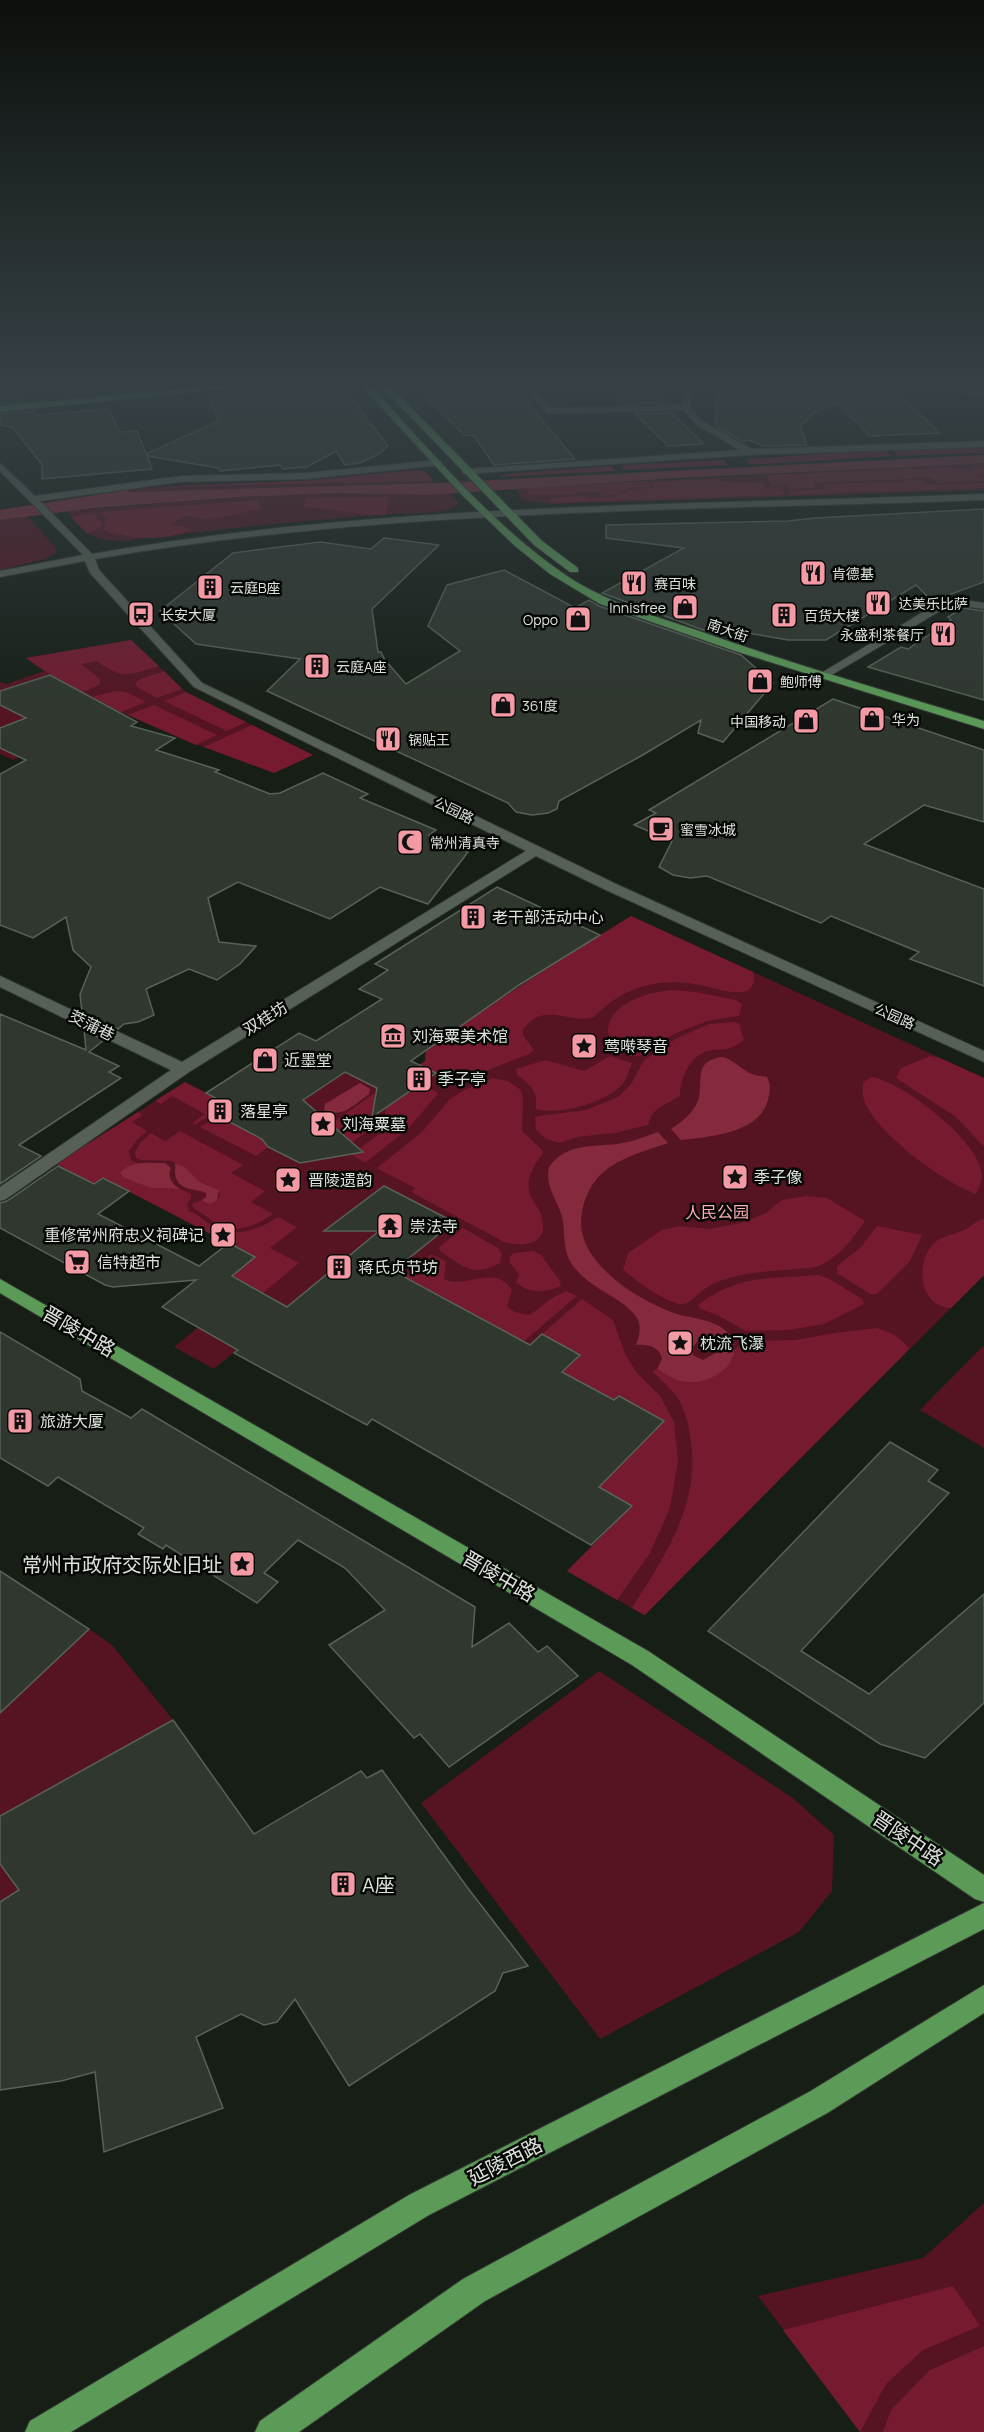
<svg xmlns="http://www.w3.org/2000/svg" width="984" height="2432" viewBox="0 0 984 2432" font-family="Manrope,'Noto Sans SC',sans-serif">
<rect width="100%" height="100%" fill="#161e15"/>
<!-- green -->
<g fill="#561322">
<path d="M 11,384 L 131,384 L 23,394 Z"/>
<path d="M 984,463 L 984,490 L 555,504 L 522,501 L 516,488 Z"/>
<path d="M 416,470 L 426,472 L 435,483 L 129,492 L 127,490 L 177,485 L 301,481 Z"/>
<path d="M 337,493 L 427,495 L 450,493 L 459,503 C 448,515 409,513 392,514 C 303,520 213,530 124,541 C 94,540 85,535 67,511 L 239,497 Z"/>
<path d="M 27,516 L 55,547 L 56,552 L 45,559 L 0,570 L 0,520 Z"/>
<path d="M 131,640 L 186,692 L 313,755 L 274,773 L 182,739 L 121,712 L 77,729 L 13,760 L 0,754 L 0,682 L 7,684 L 44,671 L 26,658 Z"/>
<path d="M 631,916 L 984,1078 L 984,1275 L 644,1615 L 567,1571 L 632,1506 L 535,1450 L 306,1291 L 214,1369 L 174,1347 L 249,1286 L 255,1257 L 103,1178 L 94,1184 L 56,1164 L 185,1082 L 266,1125 L 345,1072 L 371,1085 L 399,1080 L 425,1061 L 426,1050 Z"/>
<path d="M 984,1345 L 984,1448 L 920,1410 Z"/>
<path d="M 89,1629 L 112,1645 L 173,1720 L 0,1816 L 0,1713 Z"/>
<path d="M 599,1671 L 793,1798 L 834,1835 L 832,1891 L 799,1932 L 600,2039 L 421,1803 Z"/>
<path d="M 0,1864 L 19,1890 L 0,1901 Z"/>
<path d="M 984,2203 L 984,2432 L 860,2432 L 758,2296 L 923,2258 Z"/>
</g>
<!-- forest -->
<g fill="#751a2f">
<path d="M 984,447 L 984,453 L 898,456 L 892,450 Z"/>
<path d="M 886,450 L 891,456 L 766,464 L 749,464 L 746,459 Z"/>
<path d="M 724,460 L 728,465 L 624,470 L 621,465 Z"/>
<path d="M 612,466 L 616,471 L 499,477 L 506,474 Z"/>
<path d="M 973,466 L 984,465 L 984,474 L 979,475 L 984,481 L 937,483 L 932,478 L 814,483 L 816,488 L 788,489 L 786,485 L 772,486 L 766,475 L 950,467 L 953,469 L 974,469 Z"/>
<path d="M 416,470 L 426,472 L 433,481 L 150,487 L 301,481 Z"/>
<path d="M 715,479 L 717,481 L 734,481 L 736,483 L 762,482 L 765,488 L 781,487 L 785,495 L 551,503 L 549,499 L 585,495 L 587,498 L 615,496 L 632,489 L 654,488 L 651,482 Z"/>
<path d="M 921,480 L 926,485 L 984,483 L 984,488 L 791,495 L 789,491 L 826,489 L 824,484 Z"/>
<path d="M 647,481 L 650,487 L 630,488 L 614,495 L 602,496 L 600,492 L 578,492 L 578,494 L 529,495 L 525,488 Z"/>
<path d="M 389,497 L 386,515 C 358,516 332,508 304,507 L 305,498 Z"/>
<path d="M 258,500 L 260,509 L 209,520 L 186,516 L 170,524 L 192,529 C 168,542 128,539 104,530 L 105,520 L 109,519 L 106,516 L 102,516 L 100,512 Z"/>
<path d="M 94,512 L 99,517 L 95,518 L 101,521 L 102,526 L 88,534 L 71,517 Z"/>
<path d="M 131,640 L 159,666 C 127,675 124,680 96,661 L 81,664 L 100,679 L 100,684 L 83,692 L 45,671 L 26,658 Z"/>
<path d="M 164,671 L 182,689 L 157,698 L 137,687 L 135,683 L 141,679 Z"/>
<path d="M 115,691 L 126,692 L 146,702 L 121,712 L 92,697 Z"/>
<path d="M 186,692 L 246,722 L 227,731 L 164,701 Z"/>
<path d="M 154,705 L 217,735 L 196,745 L 128,715 Z"/>
<path d="M 252,725 L 313,755 L 274,773 L 204,747 Z"/>
<path d="M 631,916 L 753,972 C 756,981 753,991 742,992 C 729,994 713,987 700,985 C 659,977 623,987 594,1017 C 570,1025 543,1000 523,1030 L 523,1035 L 534,1050 L 529,1054 L 453,1084 L 433,1077 L 437,1074 L 424,1068 L 374,1105 L 370,1129 L 346,1147 L 304,1154 L 280,1142 L 274,1134 L 231,1112 L 233,1110 L 220,1103 L 207,1112 L 210,1115 L 195,1125 L 192,1123 L 205,1114 L 172,1096 L 161,1104 L 155,1101 L 185,1082 L 297,1140 L 331,1124 L 373,1094 L 377,1095 L 425,1061 L 426,1050 C 493,1002 561,959 631,916 Z"/>
<path d="M 672,990 L 696,992 L 736,1000 L 742,1004 L 739,1016 L 707,1021 L 674,1034 L 640,1056 L 630,1056 L 614,1051 C 613,1045 607,1035 608,1028 C 613,1001 650,992 672,990 Z"/>
<path d="M 734,1022 L 739,1023 L 744,1040 C 739,1043 733,1048 727,1049 C 721,1050 715,1049 708,1051 C 690,1056 680,1078 680,1096 L 660,1107 L 652,1114 L 648,1125 L 615,1133 L 577,1137 L 560,1143 L 546,1139 L 536,1130 L 535,1117 L 538,1116 L 586,1110 L 618,1097 L 631,1084 L 644,1060 L 677,1038 L 709,1024 Z"/>
<path d="M 610,1056 L 632,1063 C 629,1070 627,1079 622,1085 C 607,1102 558,1116 536,1109 C 538,1091 531,1085 517,1075 L 516,1069 L 545,1060 L 584,1071 Z"/>
<path d="M 930,1056 L 940,1058 L 984,1078 L 984,1147 L 956,1117 L 896,1078 L 901,1068 Z"/>
<path d="M 872,1077 C 902,1082 982,1142 982,1176 C 982,1182 978,1189 976,1194 C 946,1184 869,1129 863,1096 C 862,1092 863,1086 863,1082 Z"/>
<path d="M 493,1078 L 508,1081 L 521,1090 L 523,1100 L 522,1131 L 542,1150 L 543,1153 C 535,1164 526,1177 529,1191 C 530,1198 537,1205 540,1212 C 552,1242 528,1249 504,1242 L 411,1192 L 415,1188 L 353,1156 L 353,1153 L 382,1132 L 386,1107 L 422,1085 L 437,1092 L 437,1095 L 408,1129 L 366,1162 L 377,1168 L 422,1132 L 450,1099 L 464,1090 Z"/>
<path d="M 138,1112 L 143,1115 L 132,1122 L 147,1131 L 136,1141 L 129,1151 L 131,1160 L 139,1164 L 132,1164 L 124,1178 L 151,1188 L 180,1189 L 191,1194 L 191,1199 L 187,1204 L 189,1211 C 201,1215 207,1224 218,1229 C 237,1238 262,1228 278,1217 L 297,1227 L 270,1248 L 299,1263 L 263,1293 L 232,1276 L 255,1257 L 103,1178 L 94,1184 L 56,1164 Z"/>
<path d="M 215,1118 L 219,1120 L 222,1118 L 262,1139 L 268,1147 L 256,1156 L 200,1127 Z"/>
<path d="M 180,1131 L 243,1165 L 231,1173 L 265,1191 L 251,1202 L 273,1214 C 259,1224 240,1233 223,1227 C 212,1223 205,1213 194,1209 L 192,1204 L 202,1200 L 206,1204 L 217,1200 L 220,1195 L 219,1190 L 200,1182 L 185,1167 L 171,1161 L 142,1160 L 136,1158 L 135,1152 L 140,1143 L 151,1133 L 165,1141 Z"/>
<path d="M 806,1196 L 827,1198 L 865,1221 C 852,1240 838,1258 817,1267 C 782,1272 745,1269 713,1284 C 702,1288 690,1307 678,1304 C 658,1298 639,1282 623,1270 L 628,1253 L 662,1230 L 680,1226 L 709,1229 L 741,1223 L 766,1213 L 782,1200 Z"/>
<path d="M 984,1219 L 984,1275 L 951,1308 C 918,1306 915,1263 934,1243 C 943,1235 958,1234 968,1228 C 974,1224 977,1220 984,1219 Z"/>
<path d="M 877,1226 L 922,1235 L 910,1261 L 877,1294 L 870,1294 L 837,1273 L 837,1266 L 861,1247 Z"/>
<path d="M 463,1228 L 498,1248 L 502,1254 L 500,1263 C 471,1278 463,1266 440,1251 L 439,1247 Z"/>
<path d="M 533,1251 L 541,1255 L 561,1282 L 560,1286 C 546,1293 528,1294 516,1282 L 519,1274 L 509,1262 L 510,1256 L 514,1253 Z"/>
<path d="M 431,1254 L 446,1261 L 444,1279 C 465,1290 495,1263 512,1290 L 507,1306 C 513,1313 521,1314 530,1315 L 552,1298 L 566,1291 L 577,1296 L 523,1342 L 403,1276 Z"/>
<path d="M 818,1275 L 828,1278 L 862,1299 L 864,1304 L 824,1324 L 789,1330 L 746,1331 L 719,1316 L 699,1308 L 699,1304 C 739,1274 771,1279 818,1275 Z"/>
<path d="M 582,1299 L 613,1320 L 626,1356 L 638,1374 L 660,1396 L 674,1422 L 678,1461 L 670,1508 L 650,1553 L 617,1600 L 567,1571 L 632,1506 L 599,1487 L 664,1421 L 619,1396 L 614,1400 L 562,1372 L 580,1355 L 542,1334 Z"/>
<path d="M 876,1328 C 891,1332 900,1336 909,1349 L 645,1615 L 632,1608 C 664,1557 700,1505 691,1442 C 689,1425 685,1408 675,1394 C 668,1386 659,1379 652,1371 L 657,1369 L 673,1379 L 732,1360 C 733,1350 737,1345 746,1341 L 795,1340 L 834,1333 Z"/>
<path d="M 953,2286 L 980,2326 L 923,2350 L 886,2384 L 860,2432 L 783,2330 Z"/>
<path d="M 984,2346 L 984,2432 L 883,2432 L 891,2410 L 930,2370 Z"/>
</g>
<!-- water -->
<g fill="#85293c" fill-rule="evenodd">
<path d="M 984,455 L 984,463 L 954,465 L 677,478 L 427,495 L 337,493 L 239,497 L 94,508 L 0,520 L 0,510 L 127,490 L 129,492 L 435,483 Z"/>
<path d="M 721,1057 C 733,1058 741,1070 752,1074 C 757,1076 762,1076 767,1077 C 771,1085 770,1088 769,1096 C 762,1134 711,1136 681,1140 L 671,1129 C 683,1121 696,1111 699,1097 C 703,1079 694,1061 721,1057 Z"/>
<path d="M 360,1083 L 370,1089 L 369,1094 C 355,1104 342,1119 324,1110 L 325,1104 Z"/>
<path d="M 658,1132 L 668,1143 C 628,1157 591,1164 582,1213 C 572,1260 638,1301 677,1314 C 694,1319 715,1319 728,1333 C 749,1358 714,1384 690,1382 C 677,1382 668,1376 657,1369 L 662,1359 C 660,1347 648,1344 636,1345 C 639,1337 642,1327 637,1318 C 623,1296 586,1289 570,1261 C 561,1244 567,1227 560,1211 C 554,1195 545,1184 549,1167 C 566,1143 591,1147 617,1144 C 631,1142 644,1137 658,1132 ZM 705,1338 L 718,1341 L 721,1346 L 719,1351 L 703,1360 L 693,1355 L 692,1348 L 699,1340 Z"/>
<path d="M 165,1163 L 171,1168 C 167,1177 172,1184 180,1189 L 151,1188 L 124,1178 L 120,1173 C 129,1160 151,1163 165,1163 Z"/>
<path d="M 175,1163 L 185,1167 L 200,1182 L 219,1190 L 217,1200 C 211,1204 208,1206 202,1200 L 206,1197 L 206,1193 C 196,1188 182,1192 176,1178 C 174,1172 176,1169 175,1163 Z"/>
</g>
<!-- building -->
<g fill="#2f372e" stroke="#586257" stroke-width="1.5">
<path d="M 0,384 L 7,384 L 24,402 L 0,404 Z"/>
<path d="M 412,384 L 512,384 L 575,459 L 494,465 L 474,436 L 464,435 Z"/>
<path d="M 607,384 L 643,384 L 663,403 L 626,404 Z"/>
<path d="M 717,384 L 741,385 L 801,392 L 847,384 L 867,384 L 867,391 L 899,394 L 940,433 L 869,436 L 839,403 L 814,413 L 800,427 L 807,445 L 763,446 L 749,440 L 742,441 L 716,426 Z"/>
<path d="M 333,386 L 346,391 L 388,446 L 377,455 L 359,463 L 345,465 L 336,451 L 307,467 L 283,469 L 280,465 L 220,471 L 218,468 L 147,456 L 152,469 L 42,479 L 42,465 L 33,453 L 12,427 L 0,425 L 0,414 L 33,411 L 37,415 L 108,409 L 120,432 L 137,431 L 146,454 L 219,421 L 208,397 Z"/>
<path d="M 672,413 L 704,444 L 668,446 L 635,414 Z"/>
<path d="M 984,509 L 984,582 L 932,601 L 916,585 L 826,640 L 788,640 L 707,626 L 717,635 L 602,593 L 684,548 L 606,538 L 606,525 L 788,521 L 815,518 Z"/>
<path d="M 384,538 L 439,545 L 372,609 L 378,652 L 381,652 L 385,660 L 406,684 L 460,651 L 428,626 L 447,585 L 504,570 L 575,608 L 589,600 L 599,606 L 741,655 L 773,683 L 723,742 L 698,733 L 701,720 L 641,756 L 559,801 L 557,809 L 548,813 L 532,815 L 516,812 L 508,803 L 267,691 L 300,659 L 196,644 L 160,611 L 233,553 L 320,542 L 371,549 Z"/>
<path d="M 963,608 L 984,611 L 984,700 L 868,667 L 901,647 L 908,649 L 951,620 L 948,617 Z"/>
<path d="M 50,675 L 137,722 L 131,726 L 175,738 L 156,750 L 219,770 L 215,772 L 270,794 L 280,793 L 323,773 L 368,794 L 360,798 L 436,830 L 429,835 L 468,852 L 428,904 L 380,887 L 330,919 L 238,882 L 208,898 L 219,942 L 256,946 L 240,964 L 217,980 L 189,969 L 146,989 L 154,1015 L 138,1022 L 124,1024 L 118,1029 L 82,1012 L 80,994 L 91,967 L 73,950 L 66,917 L 33,938 L 0,925 L 0,774 L 26,760 L 0,748 L 0,728 L 26,718 L 0,705 L 0,691 Z"/>
<path d="M 833,699 L 984,750 L 984,822 L 924,805 L 864,844 L 984,889 L 984,986 L 910,959 L 919,952 L 831,916 L 821,923 L 707,876 L 690,878 L 673,875 L 659,867 L 672,841 L 634,825 L 656,813 L 649,810 Z"/>
<path d="M 497,887 L 600,935 L 519,985 L 411,1061 L 436,1073 L 372,1117 L 377,1088 L 345,1072 L 303,1100 L 363,1152 L 300,1163 L 268,1147 L 262,1139 L 209,1111 L 223,1102 L 206,1093 L 299,1033 L 316,1041 L 382,999 L 359,989 L 388,970 L 375,964 Z"/>
<path d="M 0,1014 L 86,1050 L 84,1030 L 104,1040 L 89,1052 L 119,1066 L 109,1072 L 121,1078 L 19,1145 L 41,1156 L 0,1184 Z"/>
<path d="M 58,1166 L 94,1184 L 103,1178 L 129,1191 L 98,1214 L 199,1266 L 229,1243 L 255,1257 L 232,1276 L 287,1307 L 379,1231 L 324,1231 L 384,1186 L 454,1222 L 393,1271 L 530,1345 L 542,1334 L 580,1355 L 562,1372 L 614,1400 L 619,1396 L 664,1421 L 599,1487 L 632,1506 L 591,1545 L 372,1419 L 367,1425 L 234,1353 L 238,1350 L 162,1307 L 196,1280 L 113,1287 L 105,1285 L 0,1228 L 0,1203 L 7,1201 Z"/>
<path d="M 0,1332 L 80,1379 L 82,1391 L 131,1418 L 142,1409 L 475,1607 L 472,1647 L 509,1623 L 538,1652 L 547,1646 L 578,1676 L 449,1767 L 420,1734 L 414,1738 L 329,1645 L 385,1610 L 345,1568 L 298,1540 L 264,1573 L 278,1582 L 257,1603 L 166,1545 L 163,1549 L 138,1534 L 144,1528 L 58,1477 L 48,1486 L 0,1458 Z"/>
<path d="M 890,1442 L 938,1470 L 928,1481 L 949,1493 L 801,1651 L 869,1694 L 984,1594 L 984,1703 L 925,1758 L 880,1744 L 708,1631 Z"/>
<path d="M 0,1571 L 89,1629 L 0,1713 Z"/>
<path d="M 173,1720 L 254,1834 L 361,1771 L 367,1778 L 382,1770 L 467,1887 L 528,1966 L 503,1973 L 495,1991 L 349,2086 L 295,1999 L 277,2022 L 264,2025 L 241,2014 L 196,2037 L 223,2108 L 104,2152 L 95,2072 L 61,2081 L 0,2090 L 0,1902 L 19,1890 L 0,1864 L 0,1816 Z"/>
</g>
<g fill="none" stroke-linecap="round" stroke-linejoin="round">
<defs>
<g id="minor">
<path d="M 139,384 L 147,384 L 151,396 L 145,396 Z"/>
<path d="M 521,384 L 530,384 L 550,408 L 682,405 L 684,384 L 692,384 L 690,407 L 701,420 L 752,449 L 984,441 L 984,447 L 750,455 L 464,474 L 462,472 L 467,469 L 740,450 L 695,424 L 684,410 L 548,414 Z"/>
<path d="M 883,384 L 916,384 L 984,391 L 984,395 Z"/>
<path d="M 438,460 L 441,461 L 441,465 L 306,479 L 181,482 L 40,501 L 92,554 C 387,502 686,506 984,494 L 984,500 C 687,511 389,508 95,559 L 99,570 L 202,683 L 616,884 L 984,1051 L 984,1062 L 606,890 L 536,856 L 189,1072 L 6,1199 L 0,1201 L 0,1187 L 171,1070 L 0,987 L 0,976 L 182,1062 L 526,851 L 194,687 L 90,573 L 85,561 L 0,577 L 0,571 L 83,555 L 0,471 L 0,463 L 35,496 L 181,476 L 306,473 Z"/>
<path d="M 963,600 L 984,603 L 984,609 L 963,606 L 945,608 L 828,677 L 824,678 L 818,675 L 938,603 Z"/>
</g>
<g id="major">
<path d="M 237,384 L 270,384 L 0,412 L 0,406 Z"/>
<path d="M 360,384 L 369,384 C 428,448 486,518 557,569 C 600,601 652,615 702,632 C 795,665 890,692 984,721 L 984,729 L 735,651 L 600,604 L 550,574 L 515,546 L 463,496 Z"/>
<path d="M 379,384 L 388,384 L 542,541 L 578,568 L 578,572 L 570,572 L 534,545 Z"/>
<path d="M 0,1279 L 648,1651 L 984,1875 L 984,1902 L 975,1899 L 632,1665 L 0,1293 Z"/>
<path d="M 984,1903 L 984,1929 L 429,2215 L 71,2432 L 25,2432 L 30,2421 L 409,2195 Z"/>
<path d="M 984,1985 L 984,2013 L 829,2112 L 485,2301 L 299,2432 L 255,2432 L 260,2421 L 463,2279 L 809,2092 Z"/>
</g>
</defs>
<!-- minor casing -->
<use href="#minor" stroke="#333833" stroke-width="2"/>
<!-- major casing -->
<use href="#major" stroke="#333833" stroke-width="2"/>
<!-- minor -->
<use href="#minor" fill="#576056" fill-rule="evenodd"/>
<!-- major -->
<use href="#major" fill="#5b9b57" fill-rule="evenodd"/>
</g>
<!-- sky -->
<linearGradient id="sky" x2="0" y2="1"><stop stop-color="#0c100c"/><stop offset="0.53" stop-color="#364146"/><stop offset="1" stop-color="#364146" stop-opacity="0"/></linearGradient>
<rect width="984" height="725" fill="url(#sky)"/>
<!-- icons -->
<defs>
<symbol id="restaurant-square" viewBox="-11 -11 22 22"><rect x="-9" y="-9" width="18" height="18" rx="4" fill="#f49aa5" stroke="#050704"/><path d="M-5-6h1v4h1v-4h1v4h1v-4h1v5L-1.5 .5V6h-2V.5L-5-1ZM5-6V6H3V1.5H1.5Q1.5-4 5-6Z" fill="#111"/></symbol>
<symbol id="building-square" viewBox="-11 -11 22 22"><rect x="-9" y="-9" width="18" height="18" rx="4" fill="#f49aa5" stroke="#050704"/><path d="M-4-6H4V6H1V3H-1V6H-4ZM-2.5-4.3h1.7v1.8h-1.7ZM.8-4.3h1.7v1.8H.8ZM-2.5-1h1.7V.8h-1.7ZM.8-1h1.7V.8H.8Z" fill="#111"/></symbol>
<symbol id="shop-square" viewBox="-11 -11 22 22"><rect x="-9" y="-9" width="18" height="18" rx="4" fill="#f49aa5" stroke="#050704"/><path d="M-5-2.5h2.3a2.7 3.5 0 0 1 5.4 0H5L5.5 6h-11ZM-1.5-2.5h3a1.5 2.3 0 0 0-3 0Z" fill="#111"/></symbol>
<symbol id="bus-square" viewBox="-11 -11 22 22"><rect x="-9" y="-9" width="18" height="18" rx="4" fill="#f49aa5" stroke="#050704"/><path d="M-5-6H5V4H4V6H2V4H-2V6H-4V4H-5ZM-3.5-4V0h7V-4ZM-3.5 1.2v1.5H-2V1.2ZM2 1.2v1.5H3.5V1.2Z" fill="#111"/></symbol>
<symbol id="cafe-square" viewBox="-11 -11 22 22"><rect x="-9" y="-9" width="18" height="18" rx="4" fill="#f49aa5" stroke="#050704"/><path d="M-5.5-4.5H6V0H3Q3 3.5 0 3.5H-2.5Q-5.5 3.5-5.5 0ZM3-3.2v2h1.7v-2ZM-6 4.5H4V6H-6Z" fill="#111"/></symbol>
<symbol id="mosque-square" viewBox="-11 -11 22 22"><rect x="-9" y="-9" width="18" height="18" rx="4" fill="#f49aa5" stroke="#050704"/><path d="M3.5-4.9A6 6 0 1 0 3.5 4.9A5 5 0 1 1 3.5-4.9Z" fill="#111"/></symbol>
<symbol id="museum-square" viewBox="-11 -11 22 22"><rect x="-9" y="-9" width="18" height="18" rx="4" fill="#f49aa5" stroke="#050704"/><path d="M0-6L6-3V-2H-6V-3ZM-5-1h2V3h-2ZM-1-1h2V3h-2ZM3-1h2V3H3ZM-6 4H6V6H-6Z" fill="#111"/></symbol>
<symbol id="sight-square" viewBox="-11 -11 22 22"><rect x="-9" y="-9" width="18" height="18" rx="4" fill="#f49aa5" stroke="#050704"/><path d="M0-6L1.8-2.2L6-1.7L2.9 1.2L3.7 5.4L0 3.3L-3.7 5.4L-2.9 1.2L-6-1.7L-1.8-2.2Z" fill="#111"/></symbol>
<symbol id="temple-square" viewBox="-11 -11 22 22"><rect x="-9" y="-9" width="18" height="18" rx="4" fill="#f49aa5" stroke="#050704"/><path d="M0-6L5-2H3V0L6.5 2.5H4V6H1.5V3h-3V6H-4V2.5H-6.5L-3 0V-2H-5Z" fill="#111"/></symbol>
<symbol id="supermarket-square" viewBox="-11 -11 22 22"><rect x="-9" y="-9" width="18" height="18" rx="4" fill="#f49aa5" stroke="#050704"/><path d="M-6-5.5h2.5l.6 2H6L4.5 2H-2.5L-4.4-4H-6ZM-1.5 3.2a1.3 1.3 0 1 0 .1 0ZM3 3.2a1.3 1.3 0 1 0 .1 0Z" fill="#111"/></symbol>
</defs>
<g fill-rule="evenodd">
<use href="#restaurant-square" x="798" y="558" width="30" height="30"/>
<use href="#restaurant-square" x="619" y="568" width="30" height="30"/>
<use href="#building-square" x="195" y="572" width="30" height="30"/>
<use href="#restaurant-square" x="863" y="588" width="30" height="30"/>
<use href="#shop-square" x="670" y="592" width="30" height="30"/>
<use href="#bus-square" x="126" y="599" width="30" height="30"/>
<use href="#building-square" x="769" y="600" width="30" height="30"/>
<use href="#shop-square" x="563" y="604" width="30" height="30"/>
<use href="#restaurant-square" x="928" y="619" width="30" height="30"/>
<use href="#building-square" x="302" y="651" width="30" height="30"/>
<use href="#shop-square" x="745" y="666" width="30" height="30"/>
<use href="#shop-square" x="488" y="690" width="30" height="30"/>
<use href="#shop-square" x="857" y="704" width="30" height="30"/>
<use href="#shop-square" x="791" y="706" width="30" height="30"/>
<use href="#restaurant-square" x="373" y="724" width="30" height="30"/>
<use href="#cafe-square" x="646" y="814" width="30" height="30"/>
<use href="#mosque-square" x="395" y="827" width="30" height="30"/>
<use href="#building-square" x="458" y="902" width="30" height="30"/>
<use href="#museum-square" x="378" y="1021" width="30" height="30"/>
<use href="#sight-square" x="569" y="1031" width="30" height="30"/>
<use href="#shop-square" x="250" y="1045" width="30" height="30"/>
<use href="#building-square" x="404" y="1064" width="30" height="30"/>
<use href="#building-square" x="205" y="1096" width="30" height="30"/>
<use href="#sight-square" x="308" y="1109" width="30" height="30"/>
<use href="#sight-square" x="720" y="1162" width="30" height="30"/>
<use href="#sight-square" x="273" y="1165" width="30" height="30"/>
<use href="#temple-square" x="375" y="1211" width="30" height="30"/>
<use href="#sight-square" x="208" y="1220" width="30" height="30"/>
<use href="#supermarket-square" x="62" y="1247" width="30" height="30"/>
<use href="#building-square" x="324" y="1252" width="30" height="30"/>
<use href="#sight-square" x="665" y="1328" width="30" height="30"/>
<use href="#building-square" x="5" y="1406" width="30" height="30"/>
<use href="#sight-square" x="227" y="1549" width="30" height="30"/>
<use href="#building-square" x="328" y="1869" width="30" height="30"/>
</g>
<g text-anchor="middle" dominant-baseline="central" stroke-width="5" stroke-linejoin="round" paint-order="stroke">
<!-- far-poi labels -->
<g font-size="14" fill="#dce1db" stroke="#050704" text-anchor="start">
<text x="832" y="573">肯德基</text>
<text x="654" y="583">赛百味</text>
<text x="230" y="587">云庭B座</text>
<text x="898" y="603">达美乐比萨</text>
<text x="666" y="607" text-anchor="end">Innisfree</text>
<text x="160" y="614">长安大厦</text>
<text x="804" y="615">百货大楼</text>
<text x="558" y="619" text-anchor="end">Oppo</text>
<text x="924" y="634" text-anchor="end">永盛利茶餐厅</text>
<text x="336" y="666">云庭A座</text>
<text x="780" y="681">鲍师傅</text>
<text x="522" y="705">361度</text>
<text x="892" y="719">华为</text>
<text x="786" y="721" text-anchor="end">中国移动</text>
<text x="408" y="739">锅贴王</text>
<text x="680" y="829">蜜雪冰城</text>
<text x="430" y="842">常州清真寺</text>
</g>
<!-- far-street labels -->
<g font-size="14" fill="#dce1db" stroke="#050704">
<text transform="translate(728 630) rotate(19)">南大街</text>
<text transform="translate(454 810) rotate(26)">公园路</text>
<text transform="translate(895 1016) rotate(24)">公园路</text>
</g>
<!-- poi labels -->
<g font-size="16" fill="#dce1db" stroke="#050704" text-anchor="start">
<text x="492" y="917">老干部活动中心</text>
<text x="412" y="1036">刘海粟美术馆</text>
<text x="604" y="1046">莺啭琴音</text>
<text x="284" y="1060">近墨堂</text>
<text x="438" y="1079">季子亭</text>
<text x="240" y="1111">落星亭</text>
<text x="342" y="1124">刘海粟墓</text>
<text x="754" y="1177">季子像</text>
<text x="308" y="1180">晋陵遗韵</text>
<text x="410" y="1226">崇法寺</text>
<text x="204" y="1235" text-anchor="end">重修常州府忠义祠碑记</text>
<text x="97" y="1262">信特超市</text>
<text x="358" y="1267">蒋氏贞节坊</text>
<text x="700" y="1343">枕流飞瀑</text>
<text x="40" y="1421">旅游大厦</text>
</g>
<!-- street labels -->
<g font-size="16" fill="#dce1db" stroke="#050704">
<text transform="translate(265 1018) rotate(-32)">双桂坊</text>
<text transform="translate(92 1025) rotate(26)">茭蒲巷</text>
</g>
<!-- park labels -->
<g font-size="16" fill="#fdafb7" stroke="#050704">
<text x="717" y="1212">人民公园</text>
</g>
<!-- near-street labels -->
<g font-size="20" fill="#dce1db" stroke="#050704">
<text transform="translate(79 1331) rotate(30)">晋陵中路</text>
<text transform="translate(499 1576) rotate(30)">晋陵中路</text>
<text transform="translate(908 1838) rotate(34)">晋陵中路</text>
<text transform="translate(505 2161) rotate(-27)">延陵西路</text>
</g>
<!-- near-poi labels -->
<g font-size="20" fill="#dce1db" stroke="#050704" text-anchor="end">
<text x="222" y="1564">常州市政府交际处旧址</text>
<text x="362" y="1884" text-anchor="start">A座</text>
</g>
</g>
</svg>
